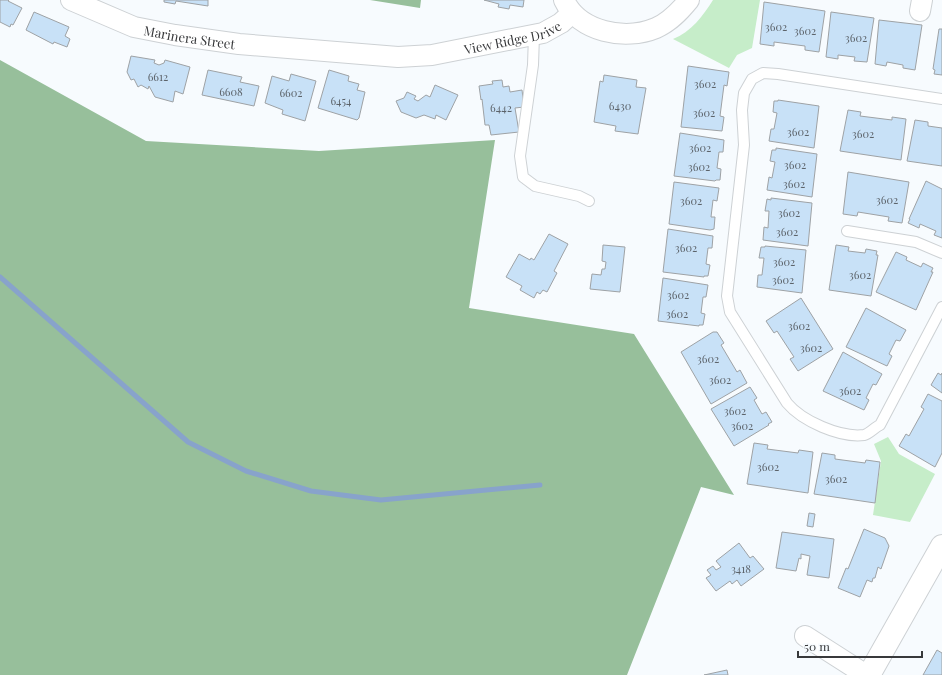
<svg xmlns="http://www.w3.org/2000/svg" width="942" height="675" viewBox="0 0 942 675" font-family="'Playfair Display',serif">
<rect width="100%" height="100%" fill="#f7fbfe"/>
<!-- green -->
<g fill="#c6edc9">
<path d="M 713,0 L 760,0 L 752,48 L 737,55 L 729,68 L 673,39 C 691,32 703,16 713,0 Z"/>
<path d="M 888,437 L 899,454 L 935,474 L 910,522 L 873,515 L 881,461 L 874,444 Z"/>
</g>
<!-- forest -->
<g fill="#97bf9b">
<path d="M 370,0 L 421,0 L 420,8 Z"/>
<path d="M 0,60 L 146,141 L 319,151 L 495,140 L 469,308 L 634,334 L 734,495 L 701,487 L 627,675 L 0,675 Z"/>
</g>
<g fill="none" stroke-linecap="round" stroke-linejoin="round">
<!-- stream -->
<path stroke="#88a3cb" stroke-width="5" d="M 0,277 L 188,442 L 246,471 L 311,491 L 381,500 L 540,485"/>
</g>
<!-- building -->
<g fill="#c8e1f7" stroke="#9ea2a5">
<path d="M 0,0 L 9,0 L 8,1 L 22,8 L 13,25 L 11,24 L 10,27 L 0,22 Z"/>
<path d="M 164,0 L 208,0 L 208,6 L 176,1 L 175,4 L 164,2 Z"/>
<path d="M 484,0 L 524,0 L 523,7 L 510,5 L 509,9 L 498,7 L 499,4 Z"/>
<path d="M 764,2 L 825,11 L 819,52 L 805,50 L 805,46 L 774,42 L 774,46 L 760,44 Z"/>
<path d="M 34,12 L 69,27 L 65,36 L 70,39 L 67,47 L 54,42 L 53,44 L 26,30 Z"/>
<path d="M 831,12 L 874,18 L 867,62 L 854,61 L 855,57 L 838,55 L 838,59 L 826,57 Z"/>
<path d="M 879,20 L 922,25 L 915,70 L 903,68 L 903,65 L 887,62 L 886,66 L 875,64 Z"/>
<path d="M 939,29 L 942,29 L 942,75 L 934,74 L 935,70 L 933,69 Z"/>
<path d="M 131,56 L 155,60 L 154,63 L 159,65 L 164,63 L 165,60 L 190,67 L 183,94 L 175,91 L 173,102 L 155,97 L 149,86 L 148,89 L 141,85 L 138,87 L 134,79 L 131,80 L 127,72 Z"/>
<path d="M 688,66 L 729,72 L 727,86 L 724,85 L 720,116 L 724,117 L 722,131 L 681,127 Z"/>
<path d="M 208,70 L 242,77 L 240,82 L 259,86 L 254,106 L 202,95 Z"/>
<path d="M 329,70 L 349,76 L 348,81 L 359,84 L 357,90 L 365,92 L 359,118 L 357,120 L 318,108 Z"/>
<path d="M 291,74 L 316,81 L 305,121 L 282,114 L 283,110 L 265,103 L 272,76 L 289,81 Z"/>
<path d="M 604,75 L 637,80 L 636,87 L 646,88 L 638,134 L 615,131 L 616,126 L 594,122 L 600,81 L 603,82 Z"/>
<path d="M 502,80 L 503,87 L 509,86 L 510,92 L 522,90 L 524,107 L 515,108 L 519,132 L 491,135 L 489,125 L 485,125 L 482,99 L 481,100 L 479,86 L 493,84 L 492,81 Z"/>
<path d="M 435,85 L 458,95 L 446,120 L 436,115 L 435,119 L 424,115 L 416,118 L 401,112 L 396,101 L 404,98 L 407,92 L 416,96 L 414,99 L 418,101 L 426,95 L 430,97 Z"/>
<path d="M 778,100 L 819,106 L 814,148 L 769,141 L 771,129 L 774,129 L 777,113 L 773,112 L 774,101 L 778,101 Z"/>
<path d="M 848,110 L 861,112 L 860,116 L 892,120 L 892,117 L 906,119 L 901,160 L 840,151 Z"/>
<path d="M 915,120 L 928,122 L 928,126 L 942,128 L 942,166 L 907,161 Z"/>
<path d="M 680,133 L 724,140 L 723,152 L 719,152 L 717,168 L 721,169 L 720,180 L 716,180 L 715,181 L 674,176 Z"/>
<path d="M 776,148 L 817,154 L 812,197 L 767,190 L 769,177 L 772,178 L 775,162 L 770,161 L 772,150 L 776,150 Z"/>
<path d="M 848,172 L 909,182 L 902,223 L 888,221 L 889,217 L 858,212 L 857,216 L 843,214 Z"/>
<path d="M 926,181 L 942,189 L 942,238 L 934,235 L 936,231 L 920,224 L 919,228 L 908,223 L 910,219 L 909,219 Z"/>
<path d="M 674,182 L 719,188 L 717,201 L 713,200 L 711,217 L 715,217 L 714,229 L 710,230 L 669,224 Z"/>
<path d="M 771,198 L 812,203 L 808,246 L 763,240 L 764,227 L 768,228 L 769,211 L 765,211 L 767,199 L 771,200 Z"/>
<path d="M 668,229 L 713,236 L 712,248 L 708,248 L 706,264 L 710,265 L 708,276 L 704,276 L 704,277 L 663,272 Z"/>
<path d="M 549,234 L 568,244 L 554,271 L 557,273 L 547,292 L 543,290 L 540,294 L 537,292 L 534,298 L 520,290 L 522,286 L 506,277 L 519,254 L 530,260 L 531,258 L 534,260 Z"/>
<path d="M 603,245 L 625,247 L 620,292 L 590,289 L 592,274 L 601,275 L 602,269 L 605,269 L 606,262 L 602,261 Z"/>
<path d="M 836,245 L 849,247 L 848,251 L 865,253 L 866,249 L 877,251 L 876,255 L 878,255 L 871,296 L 829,290 Z"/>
<path d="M 765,246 L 806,250 L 802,293 L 757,287 L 758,275 L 762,275 L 764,258 L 759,258 L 761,247 L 765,247 Z"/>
<path d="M 896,252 L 907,257 L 906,260 L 921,267 L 923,263 L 933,268 L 931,272 L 933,272 L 916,310 L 876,292 Z"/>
<path d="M 663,278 L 708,285 L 706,297 L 703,297 L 701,313 L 705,314 L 703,325 L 699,325 L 699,326 L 658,321 Z"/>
<path d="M 801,298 L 833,349 L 798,371 L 790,359 L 794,357 L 777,331 L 774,333 L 766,321 Z"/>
<path d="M 866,308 L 906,330 L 900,341 L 896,340 L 889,354 L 892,356 L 887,366 L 846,347 Z"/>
<path d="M 713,332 L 717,332 L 724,343 L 721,345 L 737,372 L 740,370 L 747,383 L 711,404 L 681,352 Z"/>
<path d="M 843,352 L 882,374 L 876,385 L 873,384 L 866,398 L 869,400 L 864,410 L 823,391 Z"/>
<path d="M 938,373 L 941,375 L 942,373 L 942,393 L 931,385 Z"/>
<path d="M 750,387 L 757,398 L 754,400 L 762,414 L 766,412 L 772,422 L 768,424 L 769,425 L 734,446 L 711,409 Z"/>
<path d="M 928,394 L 942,401 L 942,453 L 935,467 L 899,446 L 906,434 L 909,436 L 924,409 L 921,407 Z"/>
<path d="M 754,443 L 768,445 L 767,449 L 798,453 L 799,450 L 813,452 L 808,493 L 747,484 Z"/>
<path d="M 822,453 L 835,455 L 835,459 L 865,463 L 866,460 L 880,462 L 875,503 L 814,494 Z"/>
<path d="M 809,513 L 815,514 L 813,527 L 807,526 Z"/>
<path d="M 864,529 L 885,538 L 889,546 L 881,569 L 878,567 L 875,578 L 873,578 L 872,582 L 867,580 L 860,597 L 838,588 L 846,568 L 848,569 Z"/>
<path d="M 782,532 L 834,539 L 829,578 L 807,575 L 810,556 L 801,554 L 801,559 L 799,558 L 796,571 L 776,568 Z"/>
<path d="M 739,543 L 750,558 L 753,556 L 764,569 L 741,586 L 737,580 L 732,584 L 730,581 L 716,591 L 706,578 L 711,575 L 707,570 L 713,566 L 716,570 L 721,567 L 716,561 Z"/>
<path d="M 937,650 L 942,653 L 942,675 L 923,675 Z"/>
<path d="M 727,670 L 728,675 L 704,675 Z"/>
</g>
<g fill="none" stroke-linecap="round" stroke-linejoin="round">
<defs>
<g id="lane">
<path d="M 534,35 L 533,65 L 520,156 L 523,177 L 535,186 L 579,196 L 589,201"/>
<path d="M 942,99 L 778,74 L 763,73 L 752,79 L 744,93 L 742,110 L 744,145 L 727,296 L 730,312 L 787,403 C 802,421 840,438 864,435 C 869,434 875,427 880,425 L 942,307"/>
<path d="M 847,231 L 916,242 L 942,253"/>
</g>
<g id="street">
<path id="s1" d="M 71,0 L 134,27 L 175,35 L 239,44 L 398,57 L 432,55 L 543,33 L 561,23 L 572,13"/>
<path d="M 564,0 C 579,32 625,41 656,28 C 670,22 680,11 689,0"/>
<path d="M 920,11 L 922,0"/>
<path d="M 805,636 L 866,675"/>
</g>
<path id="secondary" d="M 869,675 L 942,546"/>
</defs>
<!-- lane casing -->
<use href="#lane" stroke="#cdd1d4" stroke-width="12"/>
<!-- street casing -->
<use href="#street" stroke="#cdd1d4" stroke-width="22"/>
<!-- secondary casing -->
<use href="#secondary" stroke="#cdd1d4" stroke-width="24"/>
<!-- lane -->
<use href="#lane" stroke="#fff" stroke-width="10"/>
<!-- street -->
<use href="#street" stroke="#fff" stroke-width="20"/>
<!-- secondary -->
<use href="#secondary" stroke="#fff" stroke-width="22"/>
</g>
<g text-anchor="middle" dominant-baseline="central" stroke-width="3.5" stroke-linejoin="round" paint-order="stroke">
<!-- number labels -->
<g font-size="11" fill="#5c636a">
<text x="776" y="26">3602</text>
<text x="805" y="30">3602</text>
<text x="856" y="37">3602</text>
<text x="158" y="76">6612</text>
<text x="705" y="83">3602</text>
<text x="231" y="91">6608</text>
<text x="291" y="92">6602</text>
<text x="341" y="100">6454</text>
<text x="620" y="105">6430</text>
<text x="501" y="107">6442</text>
<text x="704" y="112">3602</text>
<text x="798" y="131">3602</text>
<text x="863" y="133">3602</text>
<text x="700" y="147">3602</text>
<text x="795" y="164">3602</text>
<text x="699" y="166">3602</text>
<text x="794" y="183">3602</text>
<text x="887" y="199">3602</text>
<text x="691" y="200">3602</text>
<text x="789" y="212">3602</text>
<text x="787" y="231">3602</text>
<text x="686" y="247">3602</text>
<text x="784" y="261">3602</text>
<text x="860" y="274">3602</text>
<text x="783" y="279">3602</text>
<text x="678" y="294">3602</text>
<text x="677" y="313">3602</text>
<text x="799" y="325">3602</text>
<text x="811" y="347">3602</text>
<text x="708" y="358">3602</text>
<text x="720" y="379">3602</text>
<text x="850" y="390">3602</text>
<text x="735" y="410">3602</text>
<text x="742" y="425">3602</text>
<text x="768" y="466">3602</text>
<text x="836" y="478">3602</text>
<text x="741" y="568">3418</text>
</g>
<!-- street labels -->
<g font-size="13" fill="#38393b" stroke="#f7fbfe">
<text stroke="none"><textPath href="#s1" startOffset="125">Marinera Street</textPath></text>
<text stroke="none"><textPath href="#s1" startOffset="451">View Ridge Drive</textPath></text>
</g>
</g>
<!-- scale -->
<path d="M798 651v6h124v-6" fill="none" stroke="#38393b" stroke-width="2"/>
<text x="804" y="651" font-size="12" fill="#38393b" stroke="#f7fbfe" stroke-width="3" paint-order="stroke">50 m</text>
</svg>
